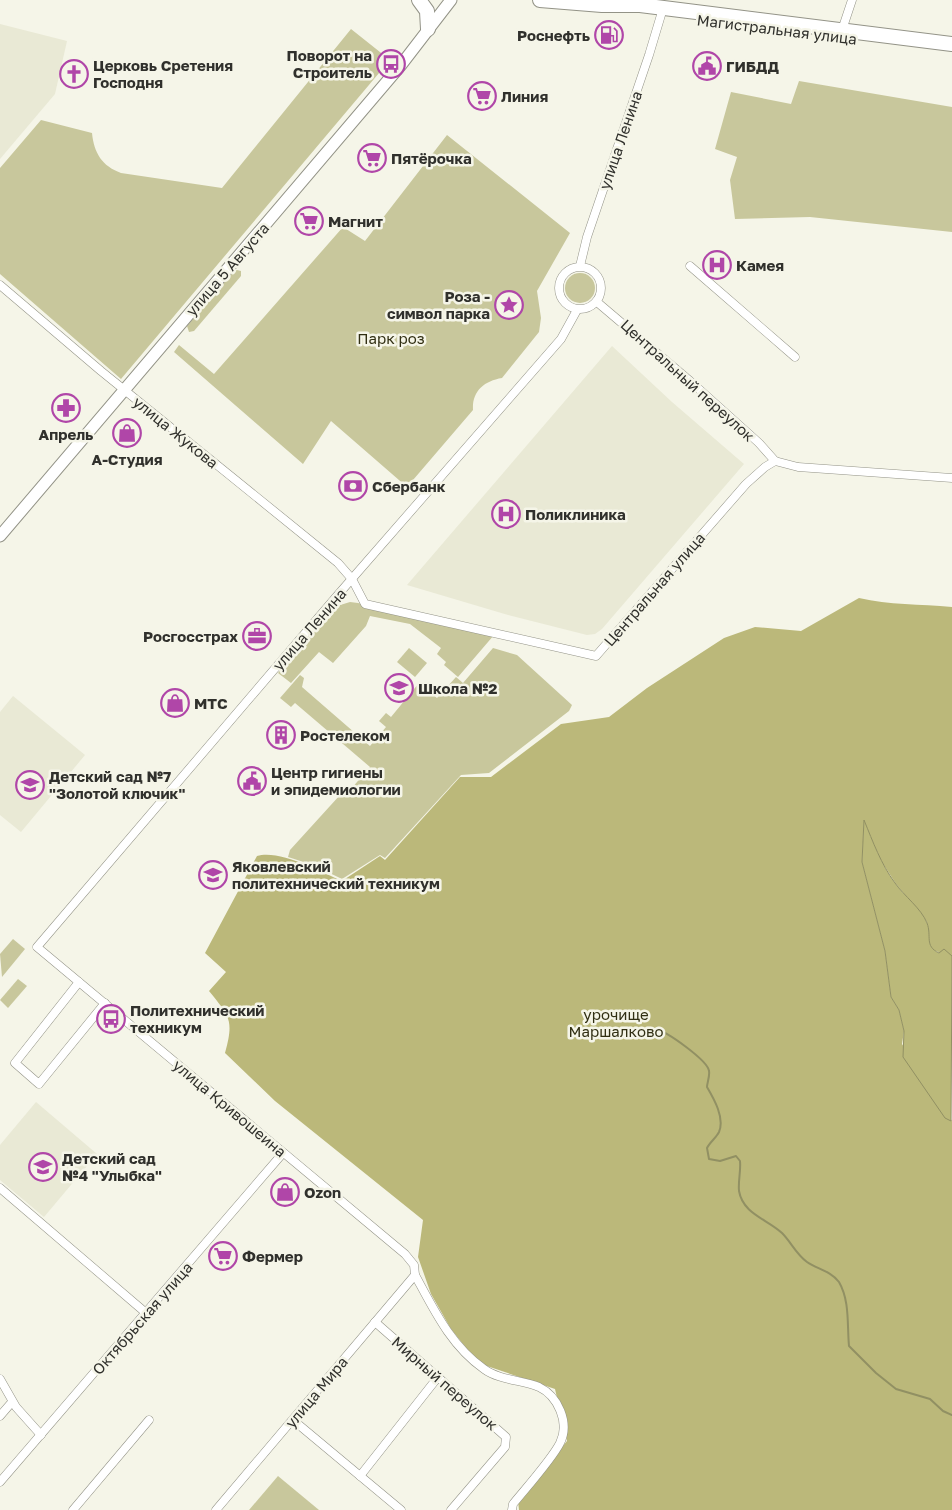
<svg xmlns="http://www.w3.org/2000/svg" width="952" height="1510" viewBox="0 0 952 1510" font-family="'Golos Text',sans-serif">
<rect width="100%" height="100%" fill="#f5f5e8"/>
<!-- built -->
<g fill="#e9e9d5">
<path d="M 0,24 L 67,41 L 55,94 L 0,159 Z"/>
<path d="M 612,346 L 672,402 L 744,464 L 602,629 L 595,634 L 587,635 L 508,615 L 407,585 Z"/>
<path d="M 13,696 L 85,755 L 21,832 L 0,815 L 0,712 Z"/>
<path d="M 36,1102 L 97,1154 L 44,1217 L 0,1180 L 0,1145 Z"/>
</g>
<!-- green -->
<g fill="#c8c79c">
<path d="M 351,29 L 390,60 L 121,379 L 0,274 L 0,168 L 41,120 L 92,133 C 94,153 102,166 121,173 L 222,188 Z"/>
<path d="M 799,81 L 952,107 L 952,232 L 810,217 L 735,219 L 730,180 L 737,157 L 715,149 L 731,92 L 791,104 Z"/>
<path d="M 447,135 L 570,233 L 537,291 L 541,318 L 539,332 L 502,378 C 484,381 472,391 473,410 L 407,487 L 331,421 L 303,464 L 174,352 L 179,345 L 214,374 L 343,227 L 365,241 Z"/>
<path d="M 237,270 L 241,271 L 241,276 L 194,331 L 189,332 L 187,326 L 234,271 Z"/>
<circle cx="580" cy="288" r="15"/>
<path d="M 350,602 L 358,603 L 494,635 L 458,677 L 444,665 L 446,662 L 437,654 L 441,648 L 410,624 L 370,616 L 366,626 L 333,663 L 319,652 L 291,683 L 278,673 L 337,606 Z"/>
<path d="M 409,648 L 427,663 L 415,677 L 397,662 Z"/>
<path d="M 493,648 L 517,655 L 572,705 L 569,711 L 489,773 L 461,775 L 385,858 L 380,855 L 342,879 L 313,865 L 288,857 L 290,850 L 340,795 L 344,797 L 370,767 L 295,703 L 291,707 L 280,698 L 300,675 L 304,678 L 302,687 L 370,746 L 386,727 L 379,721 L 386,713 L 391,717 L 419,683 L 437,698 L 456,677 L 463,683 Z"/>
<path d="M 13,939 L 25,949 L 2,977 L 0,954 Z"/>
<path d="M 18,979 L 27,986 L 8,1008 L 0,1000 Z"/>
<path d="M 278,1476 L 319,1510 L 249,1510 Z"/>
</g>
<!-- forest -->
<path fill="#bbb87a" d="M 859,598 C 889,605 920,604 952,607 L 952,956 L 932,950 L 928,941 L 927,922 L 896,884 L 880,859 L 864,822 L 862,862 L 885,951 L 891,997 L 899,1010 L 904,1031 L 902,1044 L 952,1121 L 952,1510 L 519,1510 L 518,1501 L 567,1441 L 555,1389 L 478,1363 L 451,1329 L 431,1294 L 418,1257 L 423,1220 L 275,1101 L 225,1053 C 234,1020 230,1017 209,991 L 226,972 L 205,953 L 257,856 C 279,849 322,872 342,881 L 380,856 L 385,860 L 460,777 L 491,777 L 561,724 L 609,717 L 647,688 L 724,638 L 755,627 L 801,631 Z"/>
<!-- water -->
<path fill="#bbb97a" stroke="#919063" d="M 864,820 C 873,842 881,864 895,883 C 904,896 921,908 927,923 C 932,936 924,946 939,953 L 944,949 L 952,956 L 951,1121 L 945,1118 L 903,1057 L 904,1031 L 899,1010 L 891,997 L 885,951 L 862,862 Z"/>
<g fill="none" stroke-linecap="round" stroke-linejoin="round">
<!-- stream -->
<path stroke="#919063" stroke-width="2" d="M 639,1031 C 644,1030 650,1028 655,1029 C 667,1031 708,1061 709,1071 C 710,1076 707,1083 707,1087 C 714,1099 725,1118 719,1132 C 716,1138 710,1142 707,1148 L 709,1159 L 720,1161 L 736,1156 L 740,1161 C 741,1171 738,1181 739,1191 C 743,1214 767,1219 782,1233 C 791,1242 796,1254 807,1262 C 817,1269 831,1271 839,1282 C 850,1301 847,1325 849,1346 L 876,1373 L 896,1389 L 930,1399 L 943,1411 L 952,1415"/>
<defs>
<g id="street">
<path d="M 842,30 L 852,0"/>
<path d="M 580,266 L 587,237 L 649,55 L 661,15"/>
<path d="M 690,266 L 795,357"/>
<circle cx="580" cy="288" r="21"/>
<path d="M 0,285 L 101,371 L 338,563 L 352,579 L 365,604 L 596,656 L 746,484 L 765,467 L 775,461 L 798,467 L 952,478"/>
<path d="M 597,302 L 690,381 L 759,443 L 775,461"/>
<path d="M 79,982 L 15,1063 L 39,1084 L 105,1003"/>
<path d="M 0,1188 L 146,1313"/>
<path d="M 375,1322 L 506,1437 L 505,1447 L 451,1510"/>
<path d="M 0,1379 L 16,1407 L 41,1435"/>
<path d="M 0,1416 L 12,1402"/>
<path d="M 293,1420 L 401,1510"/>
<path d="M 360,1476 L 438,1377"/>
<path d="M 0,1482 L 283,1153"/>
<path d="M 73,1510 L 149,1420"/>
<path d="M 216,1510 L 415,1275"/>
<path d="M 512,1510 L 513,1504 C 526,1488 552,1459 560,1443 C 570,1423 558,1396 539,1387 C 522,1380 499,1380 484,1369 C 451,1346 434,1310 415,1275 L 414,1265 L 405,1254 L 37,947 L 336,597 L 561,339 L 577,310"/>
</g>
<path id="secondary" d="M 0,536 L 401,65 L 451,0"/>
<g id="highway">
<path d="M 419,0 L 427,11 L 428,29"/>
<path d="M 540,0 L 602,5 L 640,5 L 952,44"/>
</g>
</defs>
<!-- street casing -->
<use href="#street" stroke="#939387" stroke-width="9"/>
<!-- secondary casing -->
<use href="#secondary" stroke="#939387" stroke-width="13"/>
<!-- highway casing -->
<use href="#highway" stroke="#939387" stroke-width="16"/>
<!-- street -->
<use href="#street" stroke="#fff" stroke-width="8"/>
<!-- secondary -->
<use href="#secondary" stroke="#fff" stroke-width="11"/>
<!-- highway -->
<use href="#highway" stroke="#fff" stroke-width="14"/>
</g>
<!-- icons -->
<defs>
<symbol id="fuel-ring" viewBox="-11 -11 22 22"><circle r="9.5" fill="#f5f5e8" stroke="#b046a8" stroke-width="1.5"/><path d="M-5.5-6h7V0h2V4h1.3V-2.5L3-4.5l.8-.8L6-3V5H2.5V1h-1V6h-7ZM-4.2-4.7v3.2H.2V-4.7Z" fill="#b046a8"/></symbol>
<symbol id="bus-ring" viewBox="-11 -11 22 22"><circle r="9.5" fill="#f5f5e8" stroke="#b046a8" stroke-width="1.5"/><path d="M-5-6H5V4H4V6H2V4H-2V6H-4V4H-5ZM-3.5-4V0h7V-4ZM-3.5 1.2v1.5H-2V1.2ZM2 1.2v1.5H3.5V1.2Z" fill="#b046a8"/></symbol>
<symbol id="civic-ring" viewBox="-11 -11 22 22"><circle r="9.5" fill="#f5f5e8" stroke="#b046a8" stroke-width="1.5"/><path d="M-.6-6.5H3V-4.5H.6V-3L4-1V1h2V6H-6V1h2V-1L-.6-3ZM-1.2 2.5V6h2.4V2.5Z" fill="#b046a8"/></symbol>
<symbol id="church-ring" viewBox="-11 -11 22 22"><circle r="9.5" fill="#f5f5e8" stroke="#b046a8" stroke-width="1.5"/><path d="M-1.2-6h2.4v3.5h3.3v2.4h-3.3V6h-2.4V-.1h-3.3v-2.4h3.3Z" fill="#b046a8"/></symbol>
<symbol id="supermarket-ring" viewBox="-11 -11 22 22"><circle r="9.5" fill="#f5f5e8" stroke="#b046a8" stroke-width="1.5"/><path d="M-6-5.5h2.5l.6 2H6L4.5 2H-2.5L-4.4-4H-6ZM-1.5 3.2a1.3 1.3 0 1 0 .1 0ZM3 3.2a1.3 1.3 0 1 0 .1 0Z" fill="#b046a8"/></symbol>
<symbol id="hospital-ring" viewBox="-11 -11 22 22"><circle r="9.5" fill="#f5f5e8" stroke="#b046a8" stroke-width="1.5"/><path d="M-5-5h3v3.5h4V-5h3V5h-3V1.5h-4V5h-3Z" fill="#b046a8"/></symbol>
<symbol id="sight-ring" viewBox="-11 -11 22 22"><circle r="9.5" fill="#f5f5e8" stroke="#b046a8" stroke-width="1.5"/><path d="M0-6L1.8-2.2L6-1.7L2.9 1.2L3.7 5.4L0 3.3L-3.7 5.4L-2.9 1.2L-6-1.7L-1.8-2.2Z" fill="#b046a8"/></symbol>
<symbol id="pharmacy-ring" viewBox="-11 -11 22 22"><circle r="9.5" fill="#f5f5e8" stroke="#b046a8" stroke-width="1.5"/><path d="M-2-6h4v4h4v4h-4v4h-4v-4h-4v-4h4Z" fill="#b046a8"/></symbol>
<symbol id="shop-ring" viewBox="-11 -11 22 22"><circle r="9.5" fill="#f5f5e8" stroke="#b046a8" stroke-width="1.5"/><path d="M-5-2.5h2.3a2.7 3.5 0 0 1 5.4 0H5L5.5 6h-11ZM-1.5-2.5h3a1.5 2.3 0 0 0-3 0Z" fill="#b046a8"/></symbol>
<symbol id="bank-ring" viewBox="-11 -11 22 22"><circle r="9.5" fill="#f5f5e8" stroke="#b046a8" stroke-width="1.5"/><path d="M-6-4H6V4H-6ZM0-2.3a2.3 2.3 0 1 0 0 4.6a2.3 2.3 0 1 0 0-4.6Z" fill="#b046a8"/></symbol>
<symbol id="office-ring" viewBox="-11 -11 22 22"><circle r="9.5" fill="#f5f5e8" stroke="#b046a8" stroke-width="1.5"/><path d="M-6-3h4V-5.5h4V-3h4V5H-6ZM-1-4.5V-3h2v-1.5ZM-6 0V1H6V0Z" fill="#b046a8"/></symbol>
<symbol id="school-ring" viewBox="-11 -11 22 22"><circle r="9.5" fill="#f5f5e8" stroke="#b046a8" stroke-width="1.5"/><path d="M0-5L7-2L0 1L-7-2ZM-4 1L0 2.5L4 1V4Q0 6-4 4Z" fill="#b046a8"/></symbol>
<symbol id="building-ring" viewBox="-11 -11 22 22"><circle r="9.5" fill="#f5f5e8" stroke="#b046a8" stroke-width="1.5"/><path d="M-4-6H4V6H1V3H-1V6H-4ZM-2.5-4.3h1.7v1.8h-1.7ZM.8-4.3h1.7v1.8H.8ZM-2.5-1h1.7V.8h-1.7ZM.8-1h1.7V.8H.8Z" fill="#b046a8"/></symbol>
<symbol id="university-ring" viewBox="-11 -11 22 22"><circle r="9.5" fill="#f5f5e8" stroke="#b046a8" stroke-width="1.5"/><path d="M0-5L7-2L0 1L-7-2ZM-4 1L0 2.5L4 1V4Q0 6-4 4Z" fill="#b046a8"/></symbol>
</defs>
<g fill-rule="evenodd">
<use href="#fuel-ring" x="593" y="19" width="32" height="32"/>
<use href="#bus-ring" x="375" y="48" width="32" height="32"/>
<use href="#civic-ring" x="691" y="50" width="32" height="32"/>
<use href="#church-ring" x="58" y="58" width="32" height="32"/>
<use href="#supermarket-ring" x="466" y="80" width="32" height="32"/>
<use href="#supermarket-ring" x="356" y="142" width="32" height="32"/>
<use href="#supermarket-ring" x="293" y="205" width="32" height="32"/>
<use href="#hospital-ring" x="701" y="249" width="32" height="32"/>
<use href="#sight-ring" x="493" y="289" width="32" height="32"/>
<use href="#pharmacy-ring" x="50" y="392" width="32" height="32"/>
<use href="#shop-ring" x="111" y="417" width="32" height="32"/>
<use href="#bank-ring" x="337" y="470" width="32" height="32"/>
<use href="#hospital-ring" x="490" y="498" width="32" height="32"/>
<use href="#office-ring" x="241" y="620" width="32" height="32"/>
<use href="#school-ring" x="383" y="672" width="32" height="32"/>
<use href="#shop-ring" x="159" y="687" width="32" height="32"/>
<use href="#building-ring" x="265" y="719" width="32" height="32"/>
<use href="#civic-ring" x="236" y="765" width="32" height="32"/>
<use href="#school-ring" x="14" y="769" width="32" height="32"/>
<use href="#university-ring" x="197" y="859" width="32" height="32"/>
<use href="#bus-ring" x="95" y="1003" width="32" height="32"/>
<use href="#school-ring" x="27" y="1151" width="32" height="32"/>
<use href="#shop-ring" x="269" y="1176" width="32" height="32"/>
<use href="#supermarket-ring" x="207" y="1240" width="32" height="32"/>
</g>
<g text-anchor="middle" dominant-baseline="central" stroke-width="5" stroke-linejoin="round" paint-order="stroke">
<!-- street labels -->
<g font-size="15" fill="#30302c" stroke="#f5f5e8">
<text transform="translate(777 29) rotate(7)">Магистральная улица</text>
<text transform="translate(620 140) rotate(-71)">улица Ленина</text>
<text transform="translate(227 269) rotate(-49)">улица 5 Августа</text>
<text transform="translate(688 380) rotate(42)">Центральный переулок</text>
<text transform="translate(176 432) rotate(39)">улица Жукова</text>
<text transform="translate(654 589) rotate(-49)">Центральная улица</text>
<text transform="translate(309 629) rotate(-49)">улица Ленина</text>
<text transform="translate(230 1108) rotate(40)">улица Кривошеина</text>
<text transform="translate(142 1318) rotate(-49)">Октябрьская улица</text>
<text transform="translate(445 1383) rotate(41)">Мирный переулок</text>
<text transform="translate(316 1392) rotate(-50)">улица Мира</text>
</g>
<!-- poi labels -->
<g font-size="15" font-weight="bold" fill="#30302c" stroke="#f5f5e8" text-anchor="start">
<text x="590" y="35" text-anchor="end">Роснефть</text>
<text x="372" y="55" text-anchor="end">Поворот на<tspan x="372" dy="17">Строитель</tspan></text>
<text x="93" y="65">Церковь Сретения<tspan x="93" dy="17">Господня</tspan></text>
<text x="726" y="66">ГИБДД</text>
<text x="501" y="96">Линия</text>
<text x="391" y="158">Пятёрочка</text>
<text x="328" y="221">Магнит</text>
<text x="736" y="265">Камея</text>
<text x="490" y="296" text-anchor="end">Роза -<tspan x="490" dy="17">символ парка</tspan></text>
<text x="66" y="434" text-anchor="middle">Апрель</text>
<text x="127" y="459" text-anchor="middle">А-Студия</text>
<text x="372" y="486">Сбербанк</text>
<text x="525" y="514">Поликлиника</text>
<text x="238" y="636" text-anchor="end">Росгосстрах</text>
<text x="418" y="688">Школа №2</text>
<text x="194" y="703">МТС</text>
<text x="300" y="735">Ростелеком</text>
<text x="271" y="772">Центр гигиены<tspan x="271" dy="17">и эпидемиологии</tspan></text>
<text x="49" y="776">Детский сад №7<tspan x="49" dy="17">"Золотой ключик"</tspan></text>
<text x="232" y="866">Яковлевский<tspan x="232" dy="17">политехнический техникум</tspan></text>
<text x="130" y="1010">Политехнический<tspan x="130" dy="17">техникум</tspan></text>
<text x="62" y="1158">Детский сад<tspan x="62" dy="17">№4 "Улыбка"</tspan></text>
<text x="304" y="1192">Ozon</text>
<text x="242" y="1256">Фермер</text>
</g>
<!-- park labels -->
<g font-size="15" fill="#312f13" stroke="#f5f5e8">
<text x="391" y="338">Парк роз</text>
<text x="616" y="1014">урочище<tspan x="616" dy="17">Маршалково</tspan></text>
</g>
</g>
</svg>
